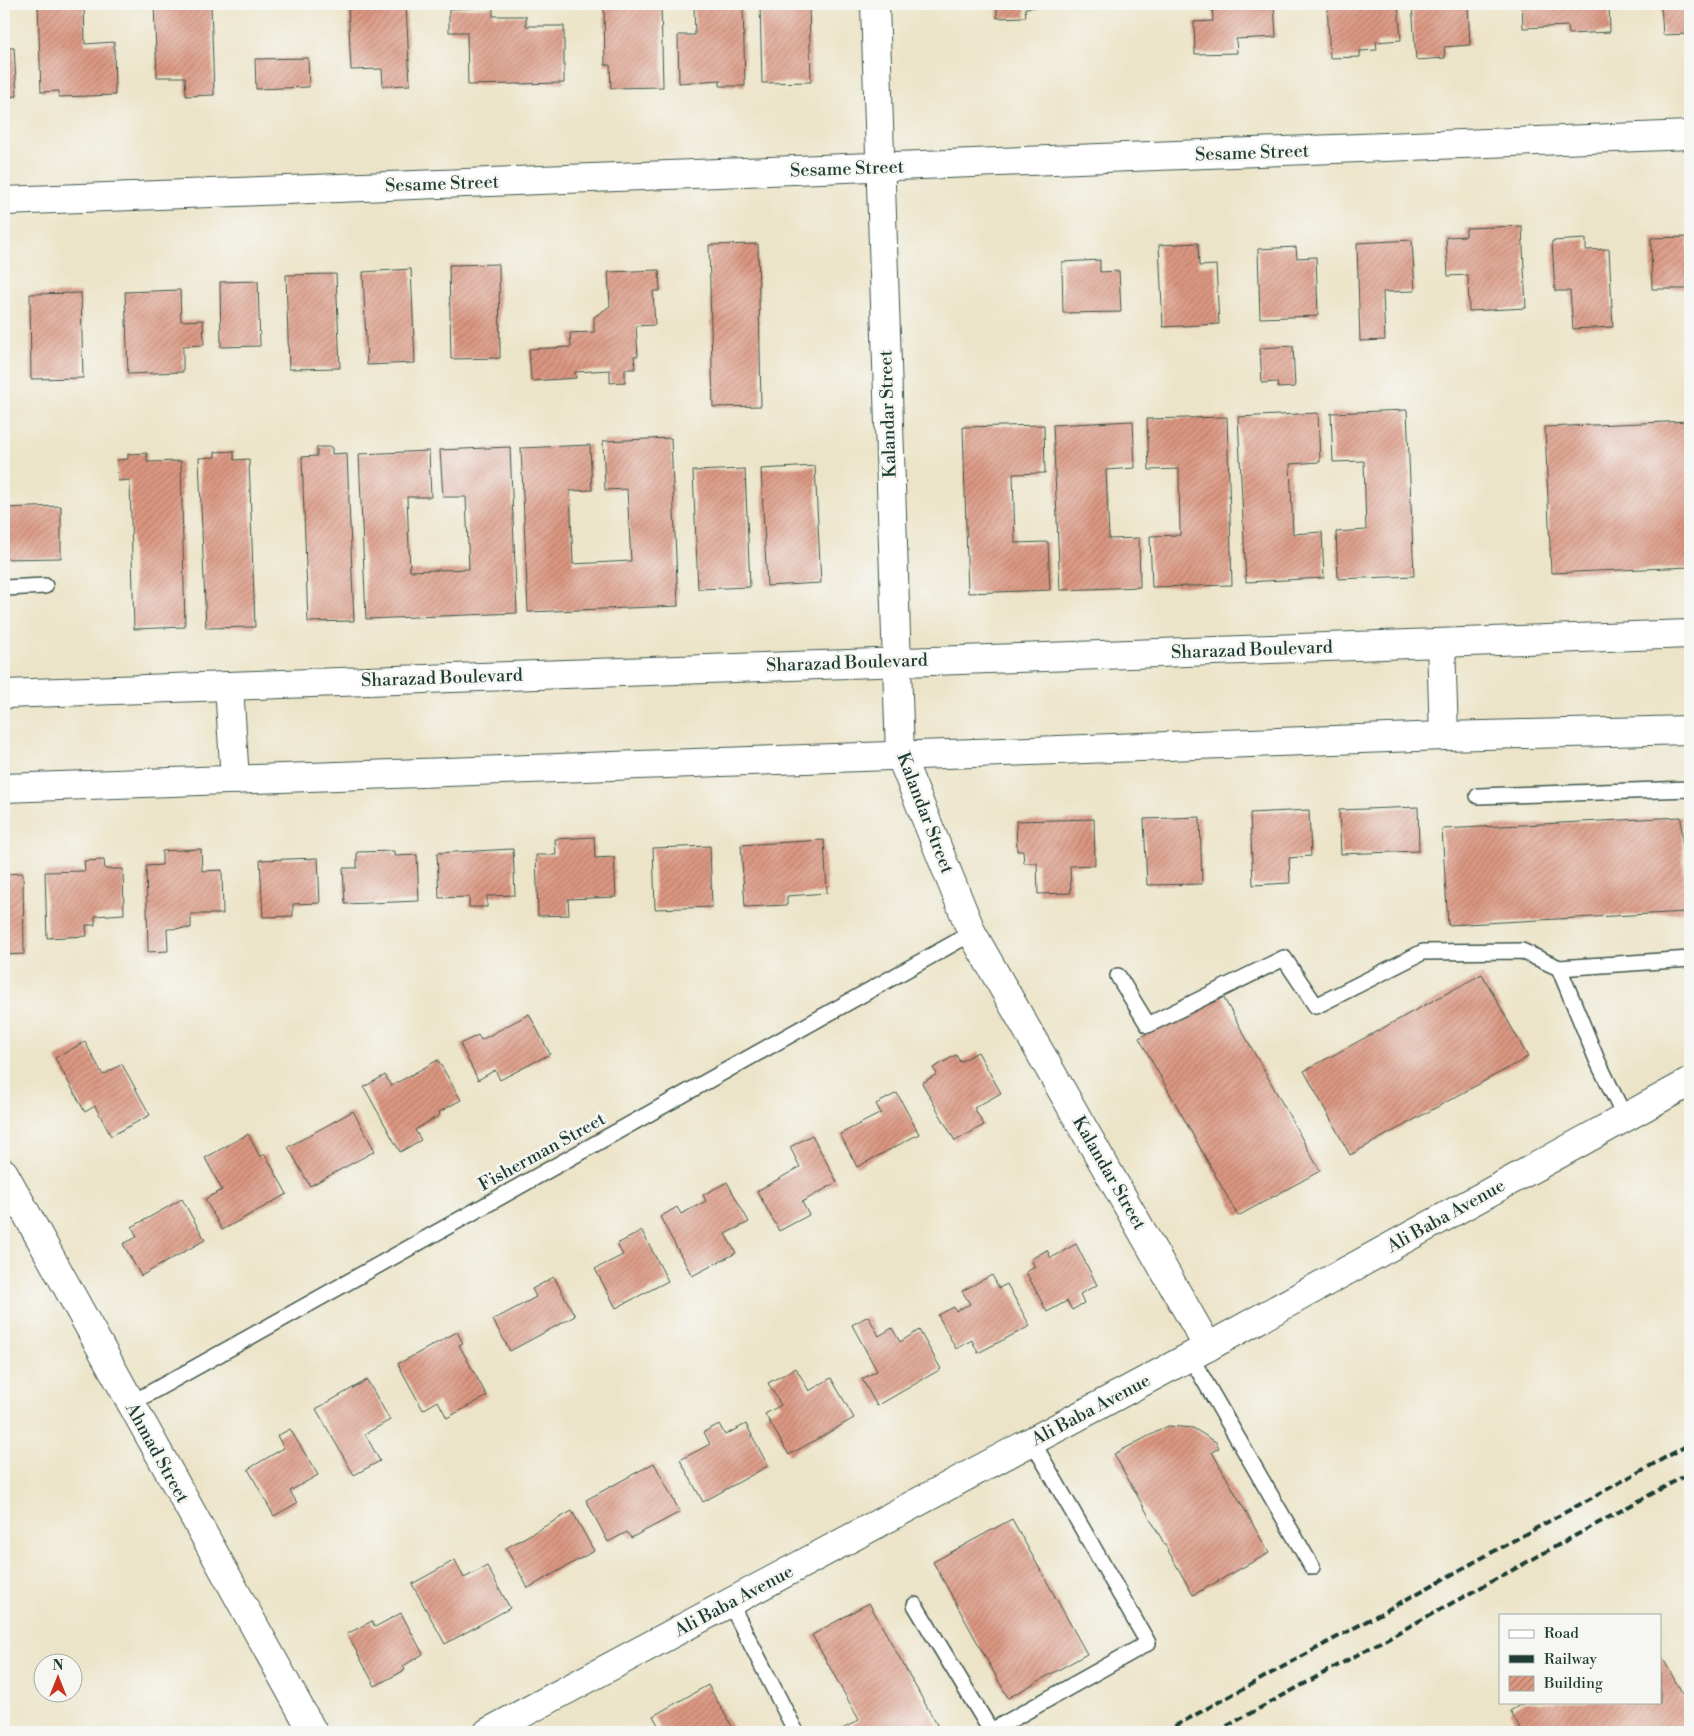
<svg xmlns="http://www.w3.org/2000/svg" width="1694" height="1736" viewBox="0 0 1694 1736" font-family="'Libre Bodoni',serif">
<defs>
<pattern id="building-hatch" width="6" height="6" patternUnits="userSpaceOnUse" patternTransform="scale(1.25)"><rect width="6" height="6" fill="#dc9782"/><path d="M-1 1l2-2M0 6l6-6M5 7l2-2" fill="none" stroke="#b27c6b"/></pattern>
</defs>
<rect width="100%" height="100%" fill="#f6f6f2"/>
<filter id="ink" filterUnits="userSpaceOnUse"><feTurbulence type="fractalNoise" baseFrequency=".02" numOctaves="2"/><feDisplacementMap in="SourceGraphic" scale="10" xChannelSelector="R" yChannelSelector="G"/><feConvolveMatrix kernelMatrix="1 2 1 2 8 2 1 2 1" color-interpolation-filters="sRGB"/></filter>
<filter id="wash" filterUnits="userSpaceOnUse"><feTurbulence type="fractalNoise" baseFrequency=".0096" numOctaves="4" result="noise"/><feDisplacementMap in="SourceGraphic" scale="20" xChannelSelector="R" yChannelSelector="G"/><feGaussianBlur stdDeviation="1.12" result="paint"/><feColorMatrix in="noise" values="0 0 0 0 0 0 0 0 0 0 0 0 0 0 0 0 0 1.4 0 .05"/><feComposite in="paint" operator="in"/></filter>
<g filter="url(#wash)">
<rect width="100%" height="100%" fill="#ece4c8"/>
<g id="blocks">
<!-- building -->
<g fill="url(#building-hatch)">
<path d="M 38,4 L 84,4 L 85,44 L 114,42 L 115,95 L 59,97 L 59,91 L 41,92 Z"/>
<path d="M 154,4 L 211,4 L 214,95 L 186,96 L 185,77 L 157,77 Z"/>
<path d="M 348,4 L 406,4 L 410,85 L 383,86 L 382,69 L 351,70 Z"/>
<path d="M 609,4 L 661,4 L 663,87 L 611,88 L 610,65 L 605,65 L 604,7 L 609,7 Z"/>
<path d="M 760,4 L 809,4 L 811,82 L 762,83 Z"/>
<path d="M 997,4 L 1042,4 L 1042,7 L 1025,8 L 1026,17 L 997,18 Z"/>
<path d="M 1212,4 L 1274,4 L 1276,37 L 1236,39 L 1237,53 L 1195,54 L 1194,22 L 1213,21 Z"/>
<path d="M 1327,4 L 1398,4 L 1401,40 L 1376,42 L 1377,50 L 1360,51 L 1360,57 L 1330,58 Z"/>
<path d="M 1412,4 L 1468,4 L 1470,45 L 1444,47 L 1445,58 L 1416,60 Z"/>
<path d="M 1522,4 L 1609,4 L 1610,32 L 1569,34 L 1568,26 L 1523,28 Z"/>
<path d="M 1661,4 L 1690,4 L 1690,34 L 1663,35 Z"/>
<path d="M 743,5 L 745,86 L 720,86 L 720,80 L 679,83 L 678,35 L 695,35 L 694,6 Z"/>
<path d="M 493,7 L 493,16 L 526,16 L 526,26 L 564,26 L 564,83 L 468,85 L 467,32 L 449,32 L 449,9 Z"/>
<path d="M 4,48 L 14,48 L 17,96 L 4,97 Z"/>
<path d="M 308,58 L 309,87 L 256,89 L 255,59 Z"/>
<path d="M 1522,226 L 1526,308 L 1469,311 L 1468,275 L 1448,276 L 1446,237 L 1466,236 L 1466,228 Z"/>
<path d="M 1688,237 L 1690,289 L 1652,289 L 1651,238 Z"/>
<path d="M 1586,239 L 1586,250 L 1609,249 L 1613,327 L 1573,329 L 1570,291 L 1555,291 L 1552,241 Z"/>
<path d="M 1412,240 L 1415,291 L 1383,292 L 1385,340 L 1360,341 L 1357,243 Z"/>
<path d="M 1198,243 L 1199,266 L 1216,265 L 1219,324 L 1163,327 L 1159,245 Z"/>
<path d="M 758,244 L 761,406 L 713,407 L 709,245 Z"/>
<path d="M 1296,247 L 1297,258 L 1316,257 L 1318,316 L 1260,318 L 1258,249 Z"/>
<path d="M 1100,260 L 1100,272 L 1119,271 L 1121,312 L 1063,313 L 1062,262 Z"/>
<path d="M 499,264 L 500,358 L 451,359 L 449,265 Z"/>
<path d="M 411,269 L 415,363 L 367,365 L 363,272 Z"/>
<path d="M 659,270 L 660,291 L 653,291 L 655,325 L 636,326 L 638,356 L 634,356 L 635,369 L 625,369 L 625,382 L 610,383 L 610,370 L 575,372 L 576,378 L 531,381 L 529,349 L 571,347 L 570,333 L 594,332 L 594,317 L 610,306 L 608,272 Z"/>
<path d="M 336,274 L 340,368 L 289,369 L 286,275 Z"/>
<path d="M 258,281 L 260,346 L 221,347 L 220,282 Z"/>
<path d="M 180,290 L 181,321 L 203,320 L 204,345 L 183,346 L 183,372 L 128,374 L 125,292 Z"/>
<path d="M 81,293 L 83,378 L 31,379 L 30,294 Z"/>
<path d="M 1293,346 L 1295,387 L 1278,388 L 1277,382 L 1262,383 L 1260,348 Z"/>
<path d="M 1407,410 L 1414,576 L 1338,579 L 1336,532 L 1366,530 L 1364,461 L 1333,462 L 1331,413 Z"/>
<path d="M 1318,413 L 1320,462 L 1290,464 L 1293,534 L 1322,532 L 1324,578 L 1246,582 L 1238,417 Z"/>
<path d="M 1227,417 L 1232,585 L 1152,587 L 1150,536 L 1180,535 L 1179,469 L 1149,470 L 1147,419 Z"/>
<path d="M 1133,421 L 1135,468 L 1106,470 L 1109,539 L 1139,538 L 1140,587 L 1060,590 L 1053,425 Z"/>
<path d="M 1690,421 L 1690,567 L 1551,573 L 1545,427 Z"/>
<path d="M 1044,425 L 1045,473 L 1013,474 L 1015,543 L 1048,542 L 1050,590 L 968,593 L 963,427 Z"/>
<path d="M 671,438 L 678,606 L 528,612 L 521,448 L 590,445 L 592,490 L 570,491 L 573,564 L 631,561 L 627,489 L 605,490 L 603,441 Z"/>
<path d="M 317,447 L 332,447 L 332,454 L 347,453 L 354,621 L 308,622 L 302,457 L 317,456 Z"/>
<path d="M 510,447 L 517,613 L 366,619 L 359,454 L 429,451 L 431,497 L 407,497 L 410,571 L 469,569 L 466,497 L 443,497 L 440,450 Z"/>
<path d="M 234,451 L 234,460 L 249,459 L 255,627 L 206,628 L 199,458 L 215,457 L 215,452 Z"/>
<path d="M 147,453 L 147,462 L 181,461 L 185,627 L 134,629 L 130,480 L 118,481 L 117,460 L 128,459 L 128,454 Z"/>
<path d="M 815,466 L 821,583 L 767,586 L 761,469 Z"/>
<path d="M 745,469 L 750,587 L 698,589 L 693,471 Z"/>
<path d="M 61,506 L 61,558 L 4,559 L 4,508 Z"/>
<path d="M 1418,807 L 1419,851 L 1341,854 L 1339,810 Z"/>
<path d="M 1309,810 L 1311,856 L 1289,858 L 1290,883 L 1253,885 L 1250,813 Z"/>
<path d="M 1200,817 L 1202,884 L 1147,885 L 1144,819 Z"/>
<path d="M 1681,817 L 1686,912 L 1448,925 L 1442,829 Z"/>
<path d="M 1094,819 L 1095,865 L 1070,866 L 1071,893 L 1038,894 L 1037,863 L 1024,863 L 1023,851 L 1017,851 L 1016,821 Z"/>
<path d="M 594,837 L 595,858 L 614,857 L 616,897 L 568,899 L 569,915 L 538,916 L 536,855 L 556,855 L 555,839 Z"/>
<path d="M 824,840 L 827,893 L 787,896 L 787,905 L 745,907 L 741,845 Z"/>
<path d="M 710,846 L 712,907 L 655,909 L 653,848 Z"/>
<path d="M 201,849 L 202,871 L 222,870 L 223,914 L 191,914 L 191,928 L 167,929 L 168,951 L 148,952 L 146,866 L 162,865 L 162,851 Z"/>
<path d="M 513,849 L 515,895 L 487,896 L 487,907 L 469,907 L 469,897 L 439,898 L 437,853 Z"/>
<path d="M 394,851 L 394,856 L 417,855 L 419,901 L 345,904 L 343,868 L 357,868 L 357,852 Z"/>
<path d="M 318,858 L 320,903 L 293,904 L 293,916 L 263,917 L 260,860 Z"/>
<path d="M 104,860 L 105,869 L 123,869 L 124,914 L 95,916 L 95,925 L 86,925 L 87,936 L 47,938 L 45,872 L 85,871 L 84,861 Z"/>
<path d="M 23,873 L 24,954 L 4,955 L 4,874 Z"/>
<path d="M 1482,974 L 1528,1057 L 1350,1155 L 1304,1071 Z"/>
<path d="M 1221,993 L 1320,1171 L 1238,1216 L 1139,1038 Z"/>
<path d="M 529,1014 L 550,1054 L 500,1080 L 495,1070 L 478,1080 L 460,1044 L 478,1035 L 481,1040 Z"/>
<path d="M 85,1042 L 103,1075 L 122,1064 L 150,1115 L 111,1136 L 95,1106 L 85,1112 L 55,1058 Z"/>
<path d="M 978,1052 L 1001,1093 L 974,1108 L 984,1125 L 955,1141 L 922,1083 L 937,1074 L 933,1068 L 956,1055 L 960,1062 Z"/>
<path d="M 438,1060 L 461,1100 L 439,1112 L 440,1115 L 415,1130 L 421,1140 L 400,1152 L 364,1087 L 385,1075 L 391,1086 Z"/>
<path d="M 897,1093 L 919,1134 L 857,1167 L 840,1134 L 881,1113 L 876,1104 Z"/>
<path d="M 353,1111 L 375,1151 L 310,1186 L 288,1147 Z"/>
<path d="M 248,1134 L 260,1157 L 265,1154 L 287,1194 L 222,1230 L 205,1199 L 222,1190 L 205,1158 Z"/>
<path d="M 812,1135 L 837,1182 L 802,1202 L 809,1215 L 779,1231 L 757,1191 L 800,1167 L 790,1147 Z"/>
<path d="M 727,1182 L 749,1222 L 725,1234 L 736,1253 L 692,1276 L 660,1217 L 677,1207 L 681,1214 L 706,1201 L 703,1195 Z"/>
<path d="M 182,1199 L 205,1240 L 141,1276 L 123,1244 L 137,1237 L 132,1227 Z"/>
<path d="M 642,1231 L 668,1281 L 616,1308 L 595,1269 L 623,1255 L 617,1244 Z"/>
<path d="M 1076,1244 L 1097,1285 L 1080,1294 L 1084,1303 L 1072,1310 L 1067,1301 L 1047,1312 L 1026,1272 L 1035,1267 L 1031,1259 L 1047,1250 L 1051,1258 Z"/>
<path d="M 992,1275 L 999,1288 L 1007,1284 L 1030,1326 L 978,1353 L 972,1340 L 956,1349 L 938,1315 L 954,1307 L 956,1311 L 970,1304 L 962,1291 Z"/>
<path d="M 554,1277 L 575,1316 L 510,1351 L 493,1320 L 536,1297 L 532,1289 Z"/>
<path d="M 868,1316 L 879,1336 L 892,1328 L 900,1342 L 919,1330 L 941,1369 L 877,1406 L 862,1379 L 877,1371 L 852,1325 Z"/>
<path d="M 457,1332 L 463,1343 L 459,1345 L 487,1396 L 447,1418 L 438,1401 L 423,1410 L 398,1364 Z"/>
<path d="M 796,1368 L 809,1391 L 831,1378 L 854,1418 L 789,1455 L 765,1414 L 781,1405 L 768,1383 Z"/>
<path d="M 367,1380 L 390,1420 L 365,1434 L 380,1461 L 354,1475 L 316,1409 Z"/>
<path d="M 719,1424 L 725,1435 L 746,1424 L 768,1466 L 703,1502 L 680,1460 L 710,1444 L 704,1432 Z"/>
<path d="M 1168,1426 L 1193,1428 L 1216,1442 L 1219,1448 L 1212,1452 L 1269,1553 L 1193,1595 L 1114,1454 Z"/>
<path d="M 290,1429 L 318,1475 L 290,1491 L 297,1503 L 274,1516 L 248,1469 L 284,1448 L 277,1436 Z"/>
<path d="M 654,1463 L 680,1512 L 631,1538 L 627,1532 L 608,1542 L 586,1500 Z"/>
<path d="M 572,1511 L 594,1551 L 528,1588 L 506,1548 Z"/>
<path d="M 1012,1519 L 1087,1654 L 1008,1698 L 933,1562 Z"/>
<path d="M 455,1560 L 464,1578 L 487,1566 L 510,1608 L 445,1644 L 412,1584 Z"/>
<path d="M 869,1603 L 941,1732 L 837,1732 L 859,1720 L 812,1635 Z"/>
<path d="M 401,1613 L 423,1654 L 403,1666 L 405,1670 L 375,1686 L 347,1634 L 372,1621 L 375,1627 Z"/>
<path d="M 1660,1653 L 1690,1708 L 1690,1732 L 1522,1732 L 1510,1711 L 1525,1702 L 1660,1702 Z"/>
<path d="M 708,1685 L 735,1732 L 662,1732 L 653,1716 Z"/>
</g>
</g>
</g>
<g filter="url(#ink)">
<use href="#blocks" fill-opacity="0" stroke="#3e564a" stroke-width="1"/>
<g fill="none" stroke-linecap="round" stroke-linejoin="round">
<defs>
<g id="service">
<path d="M 4,588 L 45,586"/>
<path d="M 1478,796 L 1690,789"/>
<path d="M 1559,968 L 1690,959"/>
<path d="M 1118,976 L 1148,1025 L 1284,958 L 1316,1006 L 1423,952 L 1522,951 L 1559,968 L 1597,1060 L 1625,1118"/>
<path d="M 1190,1356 L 1312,1567"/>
<path d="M 130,1404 L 972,933"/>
<path d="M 730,1603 L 796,1732"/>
<path d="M 915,1605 L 991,1731 L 1148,1643 L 1032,1441"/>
</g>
<g id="minor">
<path d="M 875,4 L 900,755 L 972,933 L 1208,1347"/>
<path d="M 4,201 L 1690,135"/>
<path d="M 1441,644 L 1444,736"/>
<path d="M 4,1173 L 313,1732"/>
</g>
<g id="tertiary">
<path d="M 229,686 L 235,780"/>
<path d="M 4,694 L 1690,634"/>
<path d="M 4,788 L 1444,736 L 1690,730"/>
<path d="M 488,1732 L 1208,1347 L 1690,1082"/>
</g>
</defs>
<!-- service casing -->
<use href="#service" stroke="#3e564a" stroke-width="18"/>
<!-- minor casing -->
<use href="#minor" stroke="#3e564a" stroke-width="30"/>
<!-- tertiary casing -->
<use href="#tertiary" stroke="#3e564a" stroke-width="30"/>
<!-- service -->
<use href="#service" stroke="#fff" stroke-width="15"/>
<!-- minor -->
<use href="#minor" stroke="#fff" stroke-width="28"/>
<!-- tertiary -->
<use href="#tertiary" stroke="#fff" stroke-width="28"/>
<!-- rail -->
<g stroke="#1f3d34" stroke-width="4" stroke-dasharray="8 4" stroke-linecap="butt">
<path d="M 1164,1732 L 1690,1444"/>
<path d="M 1216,1732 L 1690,1473"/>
</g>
</g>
</g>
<g text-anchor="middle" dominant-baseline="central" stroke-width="5" stroke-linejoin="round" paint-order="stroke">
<!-- street labels -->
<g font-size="18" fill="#1f3d34" stroke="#f6f6f2">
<text transform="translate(1252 153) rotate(-2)">Sesame Street</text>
<text transform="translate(847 169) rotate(-2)">Sesame Street</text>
<text transform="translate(442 184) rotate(-2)">Sesame Street</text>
<text transform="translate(888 414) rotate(-92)">Kalandar Street</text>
<text transform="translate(1252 650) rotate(-2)">Sharazad Boulevard</text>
<text transform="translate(847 663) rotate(-2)">Sharazad Boulevard</text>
<text transform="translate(442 678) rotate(-2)">Sharazad Boulevard</text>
<text transform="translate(925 813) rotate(69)">Kalandar Street</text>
<text transform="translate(542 1152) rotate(-29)">Fisherman Street</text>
<text transform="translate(1109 1173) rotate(60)">Kalandar Street</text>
<text transform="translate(1446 1216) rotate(-29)">Ali Baba Avenue</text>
<text transform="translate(1091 1410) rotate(-28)">Ali Baba Avenue</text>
<text transform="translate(157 1453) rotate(61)">Ahmad Street</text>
<text transform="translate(734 1601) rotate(-28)">Ali Baba Avenue</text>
</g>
</g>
<!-- margin -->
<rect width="1694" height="1736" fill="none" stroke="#f6f6f2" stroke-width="20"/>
<!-- legend -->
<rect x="1499" y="1614" width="162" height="90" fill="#f6f6f2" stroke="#a0aca6"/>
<rect x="1509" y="1630" width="25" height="8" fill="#ffffff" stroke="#a0aca6"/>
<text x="1544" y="1638" font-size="15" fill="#1f3d34">Road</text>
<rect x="1509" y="1655" width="25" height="8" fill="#1f3d34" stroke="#a0aca6"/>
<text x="1544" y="1664" font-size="15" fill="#1f3d34">Railway</text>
<rect x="1509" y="1676" width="25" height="15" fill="url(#building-hatch)" stroke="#a0aca6"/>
<text x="1544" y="1688" font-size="15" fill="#1f3d34">Building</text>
<!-- north arrow -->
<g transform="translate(58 1678)"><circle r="24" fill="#f6f6f2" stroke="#a0aca6"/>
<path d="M0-4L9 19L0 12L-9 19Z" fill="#c8321e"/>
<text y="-8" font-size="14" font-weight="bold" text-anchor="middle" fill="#1f3d34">N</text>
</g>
</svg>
